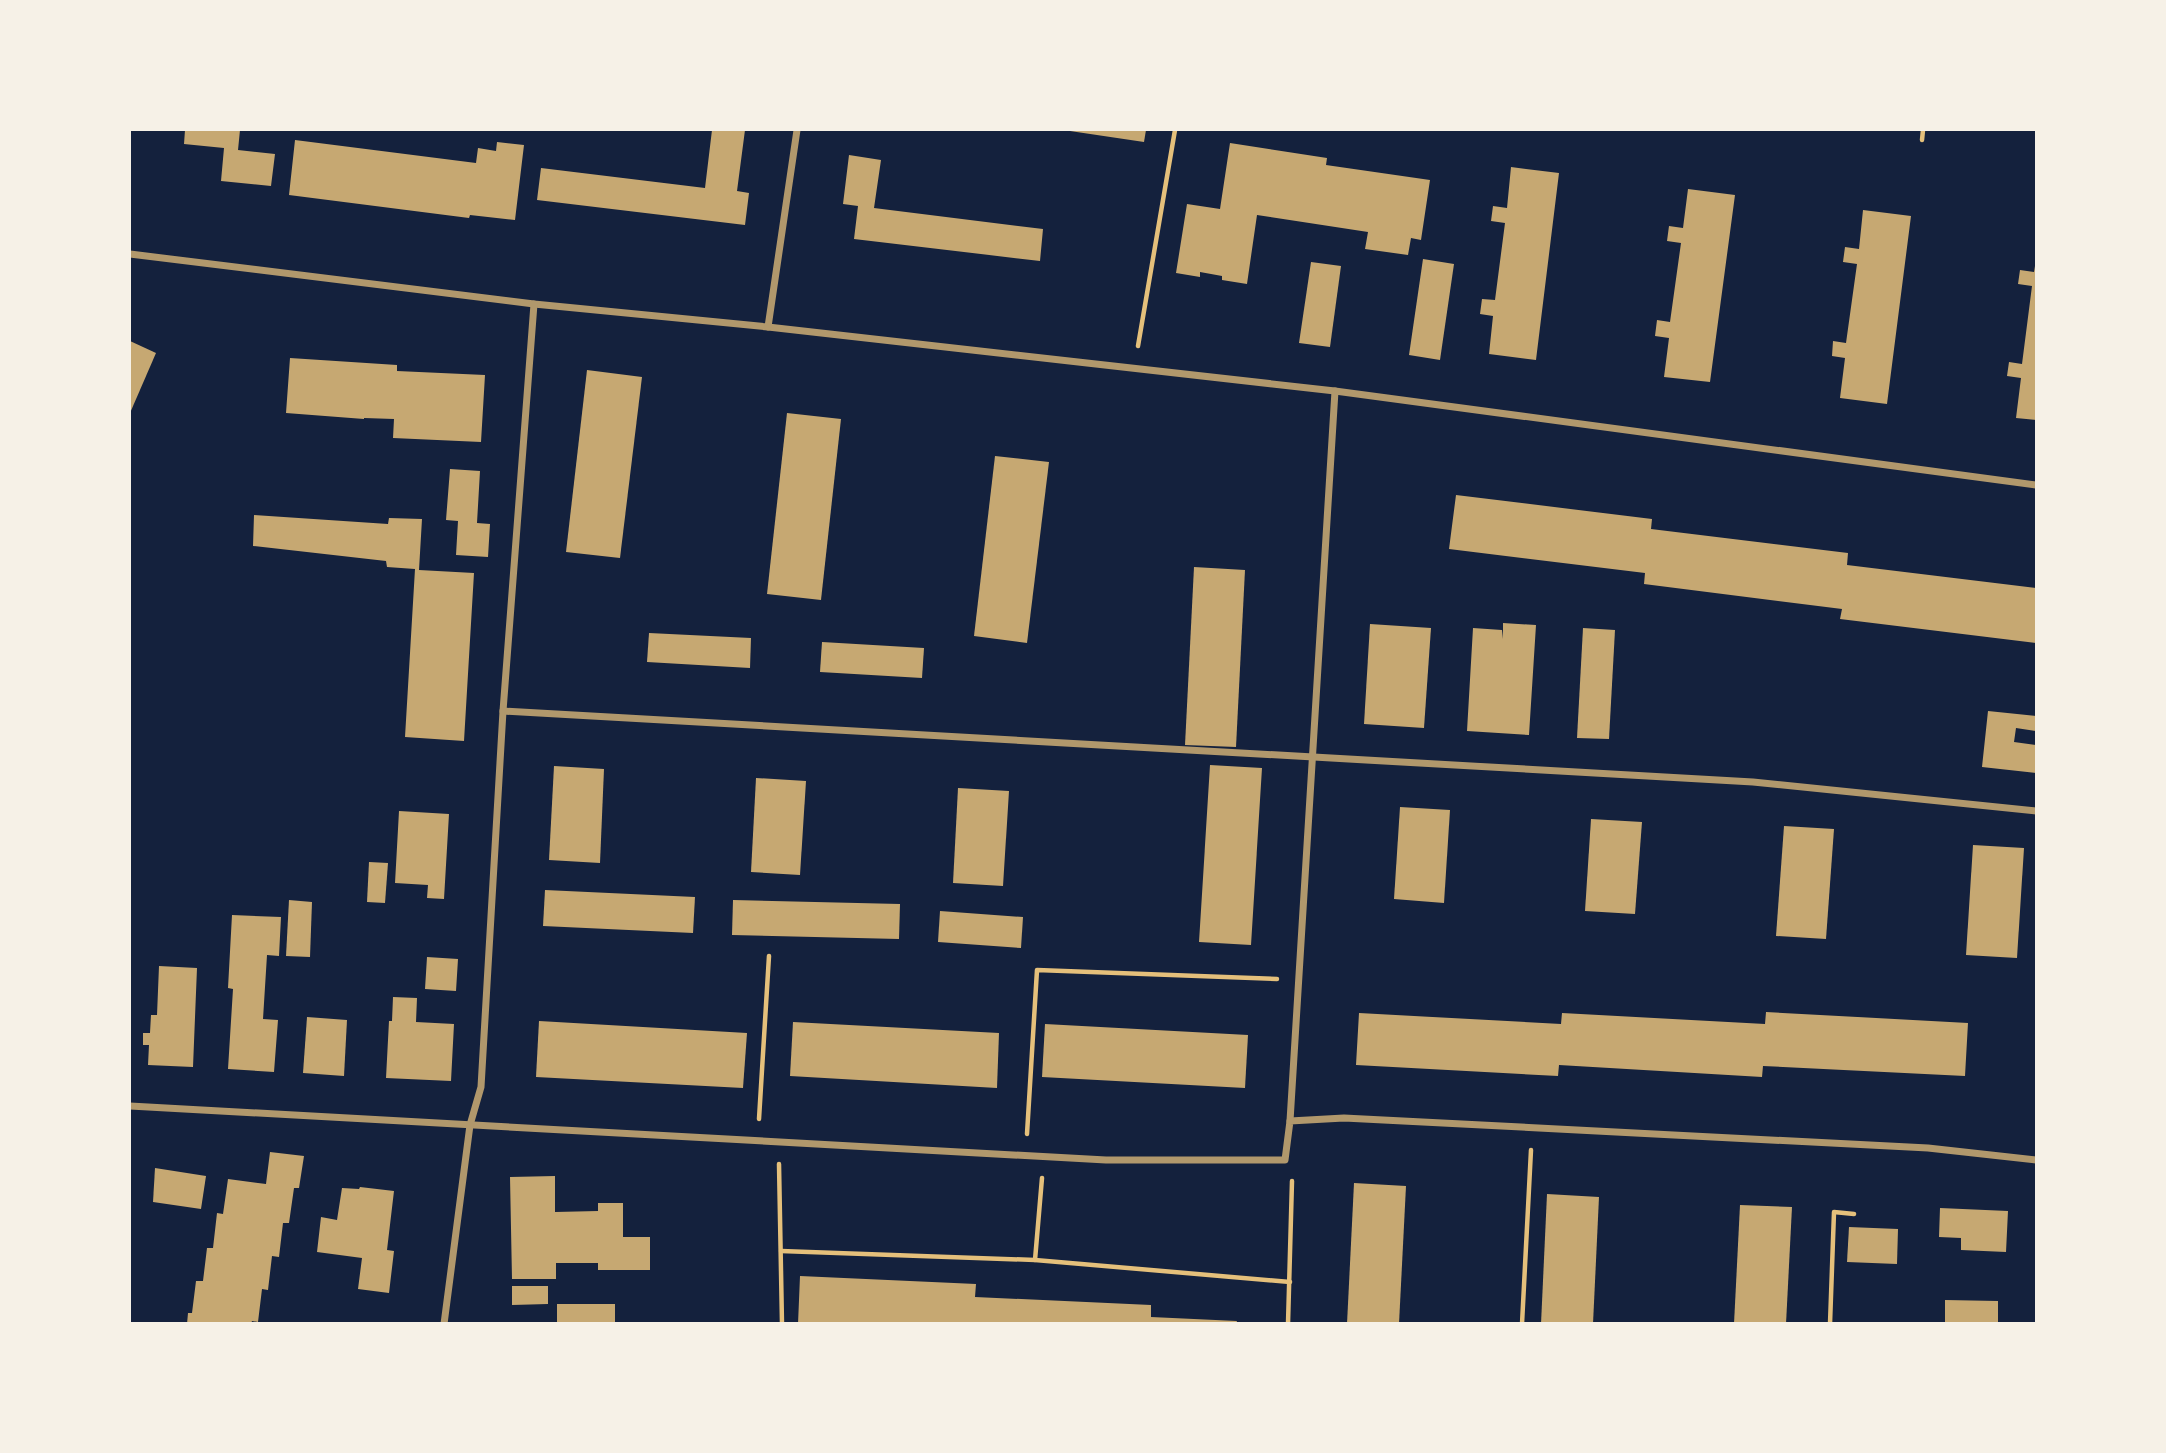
<svg xmlns="http://www.w3.org/2000/svg" width="2166" height="1453" viewBox="0 0 2166 1453" font-family="'Space Grotesk',sans-serif">
<rect width="100%" height="100%" fill="#14213d"/>
<!-- building -->
<g fill="#c6a872">
<path d="M 185,130 L 240,130 L 238,150 L 275,154 L 271,186 L 221,181 L 224,148 L 184,144 Z"/>
<path d="M 712,130 L 745,130 L 737,191 L 749,193 L 745,225 L 537,200 L 541,168 L 705,188 Z"/>
<path d="M 1070,130 L 1146,130 L 1144,142 L 1070,131 Z"/>
<path d="M 295,140 L 476,163 L 478,148 L 496,151 L 497,142 L 524,145 L 515,220 L 470,215 L 469,218 L 289,195 Z"/>
<path d="M 1230,143 L 1327,158 L 1326,165 L 1430,180 L 1421,240 L 1411,238 L 1408,255 L 1365,249 L 1368,232 L 1257,215 L 1247,284 L 1222,280 L 1222,276 L 1200,272 L 1200,277 L 1176,273 L 1187,204 L 1220,209 Z"/>
<path d="M 849,155 L 881,160 L 874,208 L 1043,229 L 1040,261 L 854,239 L 858,206 L 843,204 Z"/>
<path d="M 1511,167 L 1559,173 L 1536,360 L 1489,354 L 1493,316 L 1480,314 L 1482,299 L 1495,300 L 1505,223 L 1491,221 L 1493,206 L 1507,208 Z"/>
<path d="M 1688,189 L 1735,195 L 1710,382 L 1664,377 L 1669,338 L 1655,336 L 1657,320 L 1670,322 L 1681,243 L 1667,241 L 1669,226 L 1683,228 Z"/>
<path d="M 1863,210 L 1911,216 L 1887,404 L 1840,398 L 1845,358 L 1832,356 L 1833,341 L 1846,343 L 1857,264 L 1843,262 L 1845,247 L 1859,249 Z"/>
<path d="M 1423,259 L 1454,264 L 1440,360 L 1409,355 Z"/>
<path d="M 1311,262 L 1341,266 L 1330,347 L 1299,343 Z"/>
<path d="M 2035,266 L 2036,266 L 2036,420 L 2016,418 L 2021,378 L 2007,376 L 2009,362 L 2022,364 L 2032,286 L 2018,284 L 2020,270 L 2034,272 Z"/>
<path d="M 130,341 L 156,353 L 130,413 Z"/>
<path d="M 290,358 L 397,365 L 397,371 L 485,375 L 481,442 L 393,438 L 394,419 L 364,418 L 364,419 L 286,413 Z"/>
<path d="M 587,370 L 642,377 L 620,558 L 566,552 Z"/>
<path d="M 787,413 L 841,419 L 821,600 L 767,594 Z"/>
<path d="M 995,456 L 1049,462 L 1027,643 L 974,636 Z"/>
<path d="M 450,469 L 480,471 L 477,523 L 490,524 L 488,557 L 456,555 L 458,521 L 446,520 Z"/>
<path d="M 1456,495 L 1652,519 L 1651,529 L 1848,553 L 1847,565 L 2036,588 L 2036,643 L 1840,619 L 1842,609 L 1644,584 L 1645,573 L 1449,549 Z"/>
<path d="M 254,515 L 388,524 L 389,518 L 422,519 L 419,570 L 474,573 L 464,741 L 405,737 L 415,569 L 387,567 L 386,561 L 253,546 Z"/>
<path d="M 1194,567 L 1245,570 L 1236,747 L 1185,745 Z"/>
<path d="M 1503,623 L 1536,625 L 1529,735 L 1467,731 L 1473,628 L 1502,630 L 1503,639 Z"/>
<path d="M 1370,624 L 1431,628 L 1424,728 L 1364,724 Z"/>
<path d="M 1583,628 L 1615,630 L 1609,739 L 1577,738 Z"/>
<path d="M 649,633 L 751,638 L 750,668 L 647,662 Z"/>
<path d="M 822,642 L 924,648 L 922,678 L 820,672 Z"/>
<path d="M 1988,711 L 2036,716 L 2036,731 L 2016,728 L 2014,742 L 2036,745 L 2036,773 L 1982,767 Z"/>
<path d="M 1210,765 L 1262,768 L 1251,945 L 1199,942 Z"/>
<path d="M 554,766 L 604,769 L 600,863 L 549,860 Z"/>
<path d="M 756,778 L 806,781 L 800,875 L 751,872 Z"/>
<path d="M 958,788 L 1009,791 L 1003,886 L 953,883 Z"/>
<path d="M 1400,807 L 1450,810 L 1444,903 L 1394,899 Z"/>
<path d="M 399,811 L 449,814 L 444,899 L 427,898 L 428,885 L 395,883 Z"/>
<path d="M 1591,819 L 1642,822 L 1635,914 L 1585,911 Z"/>
<path d="M 1784,826 L 1834,829 L 1826,939 L 1776,936 Z"/>
<path d="M 1973,845 L 2024,848 L 2017,958 L 1966,955 Z"/>
<path d="M 369,862 L 388,863 L 385,903 L 367,902 Z"/>
<path d="M 545,890 L 695,897 L 693,933 L 543,926 Z"/>
<path d="M 289,900 L 312,902 L 310,957 L 286,956 Z"/>
<path d="M 733,900 L 900,904 L 899,939 L 732,935 Z"/>
<path d="M 940,911 L 1023,917 L 1021,948 L 938,942 Z"/>
<path d="M 232,915 L 281,917 L 279,956 L 267,955 L 263,1019 L 278,1020 L 274,1072 L 228,1069 L 233,989 L 228,988 Z"/>
<path d="M 427,957 L 458,959 L 456,991 L 425,989 Z"/>
<path d="M 159,966 L 197,968 L 193,1067 L 148,1065 L 149,1045 L 143,1045 L 143,1033 L 150,1033 L 151,1015 L 157,1015 Z"/>
<path d="M 393,997 L 417,998 L 416,1022 L 454,1024 L 451,1081 L 386,1078 L 389,1021 L 392,1021 Z"/>
<path d="M 1766,1012 L 1968,1023 L 1965,1076 L 1763,1066 L 1762,1077 L 1559,1065 L 1558,1076 L 1356,1065 L 1359,1013 L 1561,1024 L 1562,1013 L 1765,1024 Z"/>
<path d="M 307,1017 L 347,1020 L 344,1076 L 303,1073 Z"/>
<path d="M 539,1021 L 747,1033 L 743,1088 L 536,1077 Z"/>
<path d="M 793,1022 L 999,1033 L 997,1088 L 790,1076 Z"/>
<path d="M 1045,1024 L 1248,1035 L 1245,1088 L 1042,1077 Z"/>
<path d="M 270,1152 L 304,1156 L 299,1188 L 294,1188 L 289,1223 L 283,1223 L 279,1257 L 272,1256 L 268,1290 L 262,1289 L 258,1322 L 252,1321 L 251,1324 L 187,1324 L 188,1313 L 192,1313 L 196,1281 L 203,1281 L 207,1248 L 213,1248 L 217,1213 L 223,1214 L 228,1179 L 266,1184 Z"/>
<path d="M 155,1168 L 206,1176 L 201,1209 L 153,1202 Z"/>
<path d="M 555,1176 L 555,1212 L 598,1211 L 598,1203 L 623,1203 L 623,1237 L 650,1237 L 650,1270 L 598,1270 L 598,1263 L 556,1263 L 556,1279 L 512,1279 L 510,1177 Z"/>
<path d="M 1354,1183 L 1406,1186 L 1399,1324 L 1347,1324 Z"/>
<path d="M 360,1187 L 394,1191 L 387,1250 L 394,1251 L 389,1293 L 358,1289 L 362,1258 L 317,1252 L 321,1217 L 337,1220 L 342,1188 L 359,1189 Z"/>
<path d="M 1547,1194 L 1599,1197 L 1593,1324 L 1541,1324 Z"/>
<path d="M 1740,1205 L 1792,1207 L 1786,1324 L 1734,1324 Z"/>
<path d="M 1940,1208 L 2008,1211 L 2006,1252 L 1961,1250 L 1961,1238 L 1939,1237 Z"/>
<path d="M 1849,1227 L 1898,1229 L 1897,1264 L 1847,1262 Z"/>
<path d="M 800,1276 L 976,1284 L 975,1297 L 1151,1305 L 1151,1317 L 1237,1321 L 1236,1324 L 798,1324 Z"/>
<path d="M 512,1286 L 548,1286 L 548,1304 L 512,1305 Z"/>
<path d="M 1945,1300 L 1998,1301 L 1998,1324 L 1945,1324 Z"/>
<path d="M 557,1304 L 615,1304 L 615,1324 L 557,1323 Z"/>
</g>
<g fill="none" stroke-linecap="round" stroke-linejoin="round">
<!-- path -->
<g stroke="#e5c07b" stroke-width="4.5">
<path d="M 1922,140 L 1923,130"/>
<path d="M 1138,346 L 1175,130"/>
<path d="M 759,1119 L 769,956"/>
<path d="M 1027,1134 L 1037,970 L 1277,979"/>
<path d="M 779,1164 L 782,1324"/>
<path d="M 1042,1178 L 1035,1260 L 1290,1282"/>
<path d="M 781,1251 L 1035,1260"/>
<path d="M 1288,1324 L 1292,1181"/>
<path d="M 1522,1324 L 1531,1150"/>
<path d="M 1830,1324 L 1834,1212 L 1854,1214"/>
</g>
<!-- minor -->
<g stroke="#b1986c" stroke-width="7">
<path d="M 130,254 L 534,304 L 768,327 L 1335,391 L 2036,485"/>
<path d="M 768,327 L 797,130"/>
<path d="M 503,711 L 1753,782 L 2036,811"/>
<path d="M 130,1106 L 1106,1160 L 1285,1160 L 1290,1121 L 1344,1118 L 1928,1148 L 2036,1160"/>
<path d="M 1290,1121 L 1335,391"/>
<path d="M 444,1324 L 470,1125 L 481,1087 L 503,711 L 534,304"/>
</g>
</g>
<!-- border -->
<rect width="2166" height="1453" fill="none" stroke="#f6f1e7" stroke-width="262"/>
</svg>
